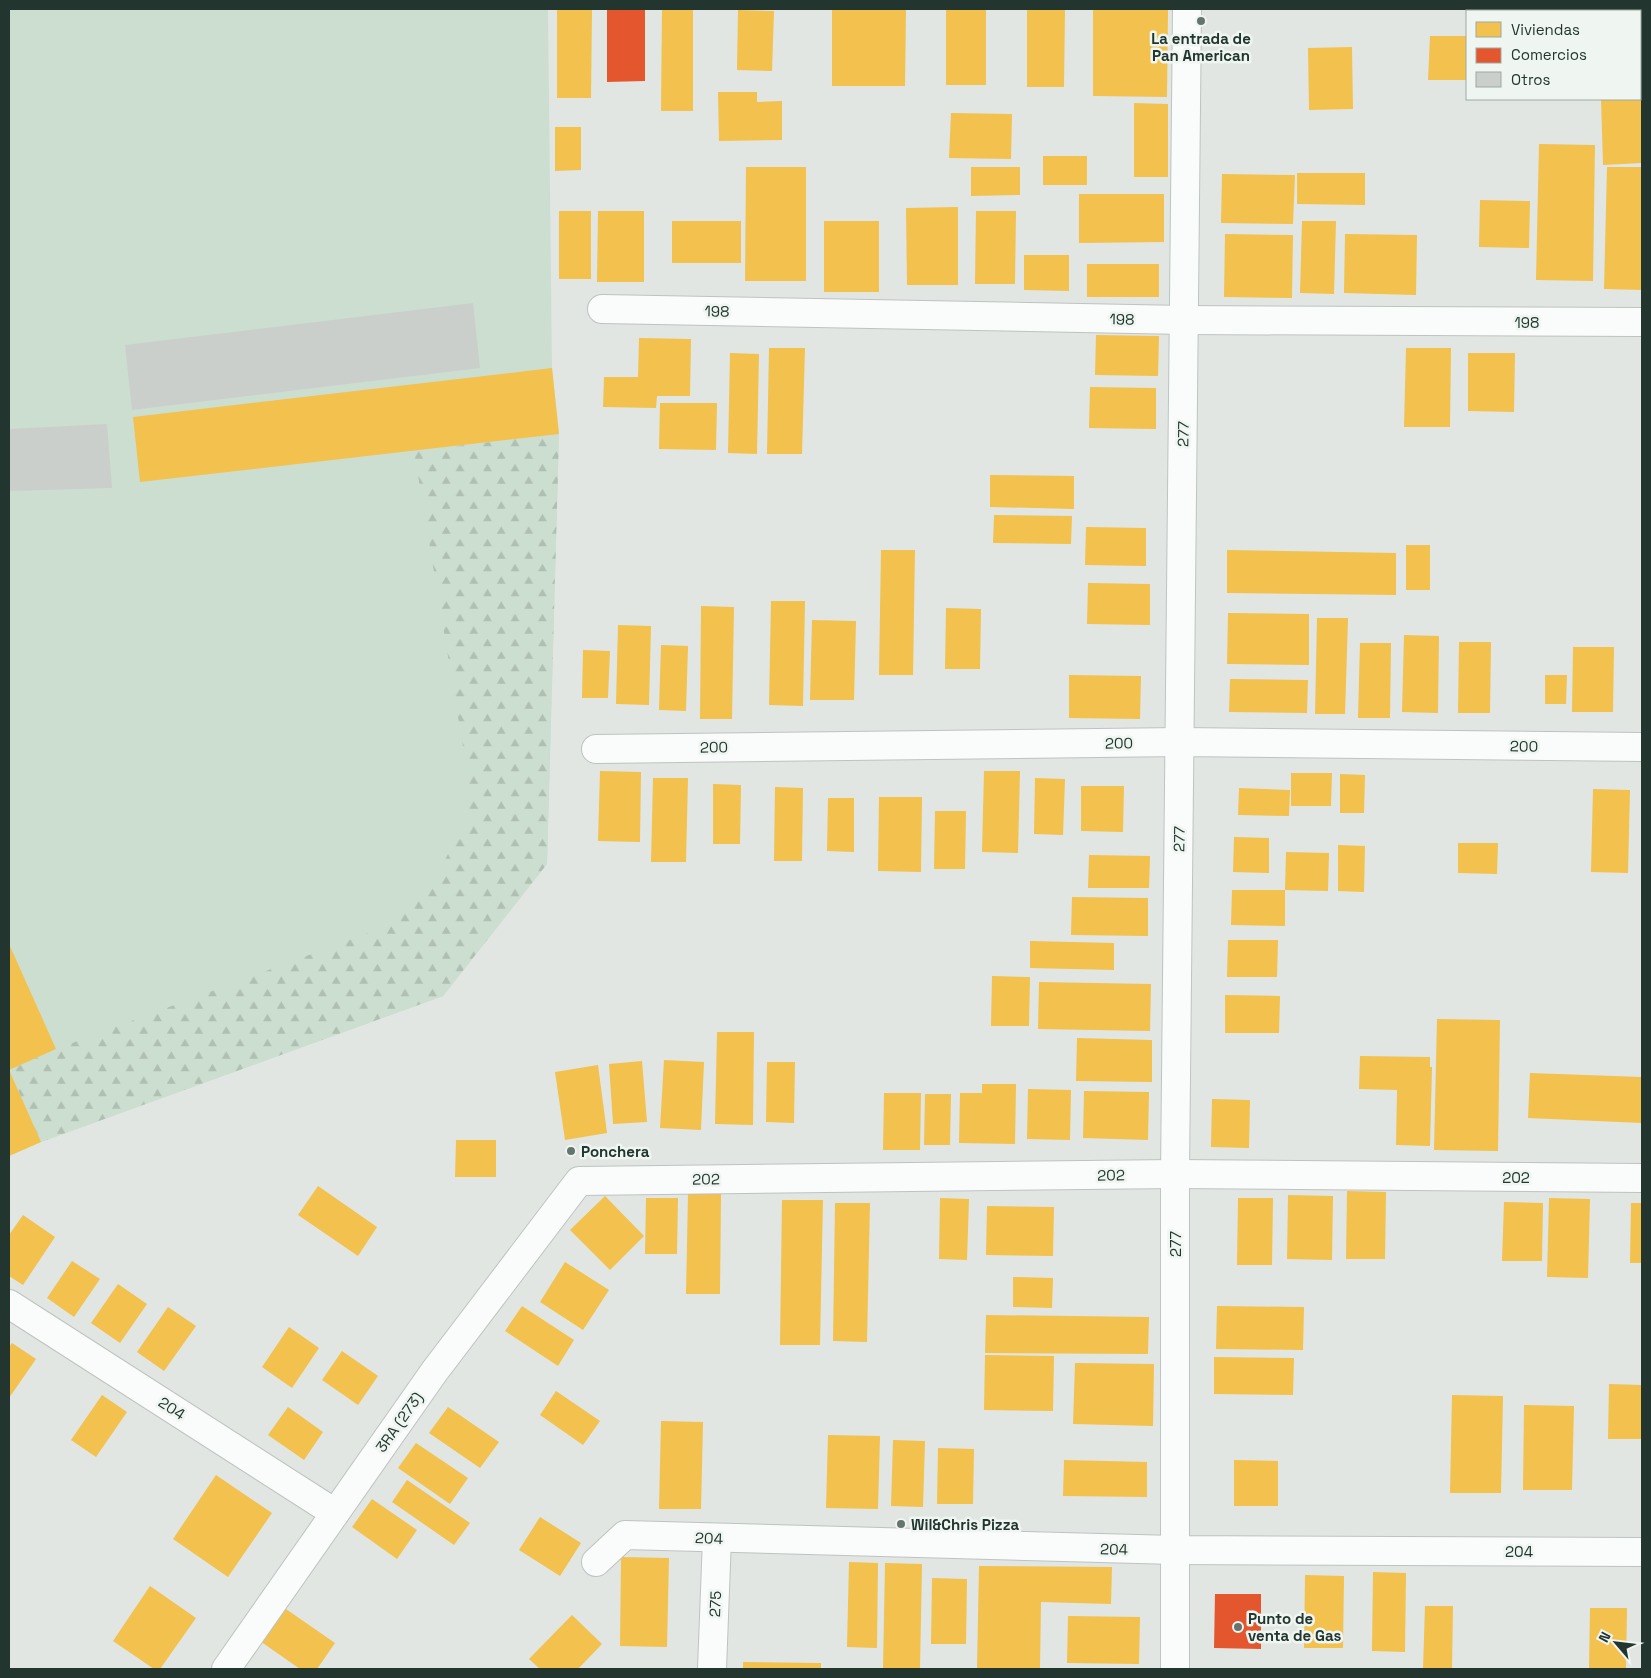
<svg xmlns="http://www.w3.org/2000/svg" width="1651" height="1678" viewBox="0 0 1651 1678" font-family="'Space Grotesk',sans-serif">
<defs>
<pattern id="forest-firs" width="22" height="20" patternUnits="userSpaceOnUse" patternTransform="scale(1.25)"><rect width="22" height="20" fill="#ccdecf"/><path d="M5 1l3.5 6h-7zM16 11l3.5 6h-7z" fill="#afbfb2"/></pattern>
</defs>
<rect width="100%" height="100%" fill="#e1e6e3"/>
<!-- green -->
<path fill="#ccdecf" d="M 9,9 L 548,9 L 552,368 L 559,434 L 547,864 L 443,996 L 41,1142 L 9,1156 Z"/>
<!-- forest -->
<path fill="url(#forest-firs)" d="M 559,434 L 547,864 L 443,996 L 41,1142 L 9,1070 L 56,1049 L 387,926 L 435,880 L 466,818 L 464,753 L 414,451 Z"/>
<!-- homes -->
<g fill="#f2c14e">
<path d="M 557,9 L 592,9 L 591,98 L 557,98 Z"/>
<path d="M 662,9 L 693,9 L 693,111 L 661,111 Z"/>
<path d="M 832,9 L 906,9 L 905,86 L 832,86 Z"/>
<rect x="946" y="9" width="40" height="76"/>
<path d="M 1027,9 L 1065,9 L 1064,87 L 1027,87 Z"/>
<rect x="1560" y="9" width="26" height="2"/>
<path d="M 1598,9 L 1642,9 L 1642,163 L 1603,165 L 1601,99 L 1640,99 L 1640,11 L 1598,11 Z"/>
<path d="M 738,10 L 774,11 L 772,71 L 737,70 Z"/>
<path d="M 1093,10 L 1168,10 L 1167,97 L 1093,96 Z"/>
<path d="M 1430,36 L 1467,36 L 1467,80 L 1428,80 Z"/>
<path d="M 1352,47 L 1353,109 L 1309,110 L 1308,48 Z"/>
<path d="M 718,92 L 757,92 L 757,102 L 782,101 L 782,140 L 719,141 Z"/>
<path d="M 1134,103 L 1168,104 L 1168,177 L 1134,177 Z"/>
<path d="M 951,113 L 1012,114 L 1011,159 L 949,158 Z"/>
<path d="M 555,127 L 581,127 L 581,170 L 555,171 Z"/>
<path d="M 1539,144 L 1595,145 L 1593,281 L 1536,280 Z"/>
<rect x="1043" y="156" width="44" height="29"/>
<path d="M 746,167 L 806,167 L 806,281 L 745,281 Z"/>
<path d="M 971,167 L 1020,167 L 1020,195 L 971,196 Z"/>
<path d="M 1607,167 L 1642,167 L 1642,290 L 1604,289 Z"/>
<path d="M 1297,173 L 1365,173 L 1365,205 L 1297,204 Z"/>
<path d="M 1222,174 L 1295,175 L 1293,224 L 1221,223 Z"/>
<path d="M 1079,194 L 1164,194 L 1164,242 L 1079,243 Z"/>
<path d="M 1480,200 L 1530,201 L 1529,248 L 1479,247 Z"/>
<path d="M 958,207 L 958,285 L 907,285 L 906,208 Z"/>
<rect x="559" y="211" width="32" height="68"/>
<path d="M 598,211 L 644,211 L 644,282 L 597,282 Z"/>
<path d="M 976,211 L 1016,211 L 1015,284 L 975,284 Z"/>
<rect x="672" y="221" width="69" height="42"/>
<rect x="824" y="221" width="55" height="71"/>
<path d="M 1302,221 L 1336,221 L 1334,294 L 1300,293 Z"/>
<path d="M 1225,234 L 1293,235 L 1292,298 L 1224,297 Z"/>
<path d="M 1345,234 L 1417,235 L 1416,295 L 1344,293 Z"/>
<path d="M 1024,255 L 1069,255 L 1069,291 L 1024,290 Z"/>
<rect x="1087" y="264" width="72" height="33"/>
<path d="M 1096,335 L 1159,336 L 1158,376 L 1095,375 Z"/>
<path d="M 639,338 L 691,339 L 690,396 L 657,396 L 656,408 L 603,407 L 604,377 L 638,377 Z"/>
<path d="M 769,348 L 805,348 L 802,454 L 767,454 Z"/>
<path d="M 1406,348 L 1451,348 L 1450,427 L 1404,427 Z"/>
<path d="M 730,353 L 759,354 L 757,454 L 728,453 Z"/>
<path d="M 1468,353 L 1515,353 L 1514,412 L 1468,411 Z"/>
<path d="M 552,368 L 559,434 L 140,482 L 133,417 Z"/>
<path d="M 1090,387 L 1156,388 L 1156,429 L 1089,428 Z"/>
<path d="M 660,403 L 717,403 L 716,450 L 659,449 Z"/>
<path d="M 990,475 L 1074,476 L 1074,509 L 990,507 Z"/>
<path d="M 994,515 L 1072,516 L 1071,544 L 993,543 Z"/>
<path d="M 1086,527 L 1146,528 L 1146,566 L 1085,565 Z"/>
<rect x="1406" y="545" width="24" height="45"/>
<path d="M 881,550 L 915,550 L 913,675 L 879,675 Z"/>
<path d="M 1227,550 L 1396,553 L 1396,595 L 1227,593 Z"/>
<path d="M 1088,583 L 1150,584 L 1150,625 L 1087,624 Z"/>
<path d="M 771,601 L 805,601 L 803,706 L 769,705 Z"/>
<path d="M 701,606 L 734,607 L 732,719 L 700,719 Z"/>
<path d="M 946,608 L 981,609 L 980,669 L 945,669 Z"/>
<path d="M 1228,613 L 1309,614 L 1309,665 L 1227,664 Z"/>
<path d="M 1317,618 L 1348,618 L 1345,714 L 1315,714 Z"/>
<path d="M 812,620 L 856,621 L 854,700 L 810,700 Z"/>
<path d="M 618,625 L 651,626 L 649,705 L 616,704 Z"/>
<path d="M 1404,635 L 1439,636 L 1438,713 L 1402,712 Z"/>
<path d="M 1459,642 L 1491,642 L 1490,713 L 1458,713 Z"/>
<path d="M 1360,643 L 1391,643 L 1390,718 L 1358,718 Z"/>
<path d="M 661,645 L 688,646 L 686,711 L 659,710 Z"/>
<path d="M 1573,647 L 1614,647 L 1613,712 L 1572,712 Z"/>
<path d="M 583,650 L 610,651 L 608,698 L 582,698 Z"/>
<path d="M 1069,675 L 1141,676 L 1140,719 L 1069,718 Z"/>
<path d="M 1545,675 L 1567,675 L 1566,704 L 1545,704 Z"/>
<path d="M 1230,679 L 1308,680 L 1307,713 L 1229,712 Z"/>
<path d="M 600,771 L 641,772 L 640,842 L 598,841 Z"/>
<path d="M 984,771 L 1020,771 L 1018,853 L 982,852 Z"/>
<path d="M 1291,773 L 1332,773 L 1331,806 L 1291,806 Z"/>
<path d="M 1340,774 L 1365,775 L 1364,813 L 1340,813 Z"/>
<path d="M 653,778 L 688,778 L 686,862 L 651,862 Z"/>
<path d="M 1035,778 L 1065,779 L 1063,835 L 1034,834 Z"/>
<path d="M 713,784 L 741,785 L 740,844 L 713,844 Z"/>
<path d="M 1081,786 L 1124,786 L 1123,832 L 1081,831 Z"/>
<path d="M 775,787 L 803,788 L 802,861 L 774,861 Z"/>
<path d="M 1239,788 L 1290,790 L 1289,816 L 1238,815 Z"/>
<path d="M 1593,789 L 1630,790 L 1628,873 L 1591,872 Z"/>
<path d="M 879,797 L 922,797 L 921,872 L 878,871 Z"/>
<path d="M 828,798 L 854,798 L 854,852 L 827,851 Z"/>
<path d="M 935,811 L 966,811 L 965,869 L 934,869 Z"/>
<path d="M 1234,837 L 1269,838 L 1269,873 L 1233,872 Z"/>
<path d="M 1458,843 L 1498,843 L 1497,874 L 1458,873 Z"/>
<path d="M 1338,845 L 1365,846 L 1364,892 L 1338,891 Z"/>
<path d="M 1286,852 L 1329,853 L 1328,891 L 1285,890 Z"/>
<path d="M 1089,855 L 1150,856 L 1149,888 L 1088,888 Z"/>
<path d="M 1232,890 L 1285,890 L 1285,926 L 1231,925 Z"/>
<path d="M 1072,897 L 1148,898 L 1148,936 L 1071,935 Z"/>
<path d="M 1228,940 L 1278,940 L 1277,977 L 1227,977 Z"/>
<path d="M 1030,941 L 1114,943 L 1114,970 L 1030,968 Z"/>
<path d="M 9,944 L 56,1049 L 9,1070 L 41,1142 L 9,1156 Z"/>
<path d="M 992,976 L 1030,977 L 1029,1026 L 991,1026 Z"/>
<path d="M 1039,982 L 1151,984 L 1150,1031 L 1038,1029 Z"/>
<path d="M 1225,995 L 1280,996 L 1279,1033 L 1225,1033 Z"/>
<path d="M 1437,1019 L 1500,1020 L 1498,1151 L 1434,1150 Z"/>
<path d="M 717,1032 L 754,1032 L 753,1125 L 715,1124 Z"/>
<path d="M 1077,1038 L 1152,1040 L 1152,1082 L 1076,1081 Z"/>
<path d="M 1360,1056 L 1430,1057 L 1430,1067 L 1432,1067 L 1430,1146 L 1396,1145 L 1397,1090 L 1359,1089 Z"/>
<path d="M 664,1060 L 704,1062 L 701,1130 L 660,1128 Z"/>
<path d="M 642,1061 L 647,1122 L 613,1124 L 609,1064 Z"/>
<path d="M 767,1062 L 795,1062 L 794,1123 L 766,1122 Z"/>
<path d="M 598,1065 L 607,1133 L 565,1140 L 555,1072 Z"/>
<path d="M 1530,1073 L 1642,1077 L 1642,1123 L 1528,1118 Z"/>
<path d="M 982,1084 L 1016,1084 L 1015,1144 L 959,1143 L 960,1093 L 982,1093 Z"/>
<path d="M 1028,1089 L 1071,1090 L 1070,1140 L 1027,1139 Z"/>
<path d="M 1084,1091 L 1149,1092 L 1148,1140 L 1083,1138 Z"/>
<path d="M 884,1093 L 921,1093 L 920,1150 L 883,1150 Z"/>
<path d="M 925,1094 L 951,1094 L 950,1145 L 924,1145 Z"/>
<path d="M 1212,1099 L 1250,1100 L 1249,1148 L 1211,1147 Z"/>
<path d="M 456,1140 L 496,1140 L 496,1177 L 455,1177 Z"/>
<path d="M 318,1186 L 377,1227 L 358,1256 L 298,1215 Z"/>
<path d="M 1347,1191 L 1386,1192 L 1385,1259 L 1346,1259 Z"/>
<path d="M 688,1194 L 721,1194 L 720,1294 L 686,1294 Z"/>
<path d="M 1288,1195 L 1333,1196 L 1332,1260 L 1287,1259 Z"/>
<path d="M 605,1196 L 644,1236 L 610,1270 L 570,1230 Z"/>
<path d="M 646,1198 L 678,1198 L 677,1254 L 645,1254 Z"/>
<path d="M 940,1198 L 969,1199 L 967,1260 L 939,1259 Z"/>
<path d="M 1238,1198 L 1273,1198 L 1272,1265 L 1237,1265 Z"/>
<path d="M 1549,1198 L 1590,1199 L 1588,1278 L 1547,1277 Z"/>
<path d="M 782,1200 L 823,1200 L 820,1345 L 780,1345 Z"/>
<path d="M 1504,1202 L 1543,1203 L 1542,1261 L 1502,1261 Z"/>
<path d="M 835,1203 L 870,1203 L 867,1342 L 833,1341 Z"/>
<path d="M 1631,1203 L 1642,1203 L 1642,1263 L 1630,1263 Z"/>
<path d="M 987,1206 L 1054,1207 L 1053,1256 L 986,1255 Z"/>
<path d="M 23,1215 L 55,1237 L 23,1285 L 9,1276 L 9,1235 Z"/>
<path d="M 72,1261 L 100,1279 L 74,1317 L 47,1298 Z"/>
<path d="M 565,1262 L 609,1290 L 583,1330 L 540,1302 Z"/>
<path d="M 1013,1277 L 1053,1278 L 1052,1308 L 1013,1307 Z"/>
<path d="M 118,1284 L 147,1304 L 120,1343 L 91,1323 Z"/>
<path d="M 522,1306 L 574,1340 L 558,1366 L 505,1331 Z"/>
<path d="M 1217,1306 L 1304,1307 L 1303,1350 L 1216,1349 Z"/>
<path d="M 168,1307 L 196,1326 L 164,1371 L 137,1352 Z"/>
<path d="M 986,1315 L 1149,1317 L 1148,1354 L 985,1353 Z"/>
<path d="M 289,1327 L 319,1348 L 292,1388 L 262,1367 Z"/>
<path d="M 12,1343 L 36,1359 L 9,1398 L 9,1347 Z"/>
<path d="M 342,1351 L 378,1376 L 358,1405 L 322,1380 Z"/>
<path d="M 985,1355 L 1054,1356 L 1053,1411 L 984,1410 Z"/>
<path d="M 1214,1357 L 1294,1358 L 1293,1395 L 1214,1394 Z"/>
<path d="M 1075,1363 L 1154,1364 L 1153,1426 L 1073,1424 Z"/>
<path d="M 1609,1384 L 1642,1385 L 1642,1439 L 1608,1439 Z"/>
<path d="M 556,1391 L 600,1421 L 583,1445 L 540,1415 Z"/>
<path d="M 102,1395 L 127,1412 L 96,1457 L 71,1440 Z"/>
<path d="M 1452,1395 L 1503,1396 L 1501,1493 L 1450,1493 Z"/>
<path d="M 1524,1405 L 1574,1406 L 1572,1490 L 1523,1490 Z"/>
<path d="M 288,1407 L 323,1432 L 304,1460 L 268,1435 Z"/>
<path d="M 448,1407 L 499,1442 L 480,1468 L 429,1433 Z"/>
<path d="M 661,1421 L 703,1422 L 701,1509 L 659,1509 Z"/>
<path d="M 828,1435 L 880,1436 L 878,1509 L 826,1508 Z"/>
<path d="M 893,1440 L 925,1441 L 923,1507 L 891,1506 Z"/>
<path d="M 416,1443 L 468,1478 L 450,1504 L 398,1468 Z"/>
<path d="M 938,1448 L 974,1449 L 973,1504 L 937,1504 Z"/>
<path d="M 1064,1460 L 1147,1462 L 1147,1497 L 1063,1496 Z"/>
<path d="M 1234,1460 L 1278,1461 L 1278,1506 L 1234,1506 Z"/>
<path d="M 216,1475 L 272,1513 L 228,1577 L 173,1539 Z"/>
<path d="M 407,1480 L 470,1523 L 454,1545 L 392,1502 Z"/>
<path d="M 372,1499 L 417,1530 L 397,1559 L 352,1527 Z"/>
<path d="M 540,1517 L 581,1543 L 560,1576 L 519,1550 Z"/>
<path d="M 621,1557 L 669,1558 L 667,1647 L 620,1646 Z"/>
<path d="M 849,1562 L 878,1563 L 877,1648 L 847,1647 Z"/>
<path d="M 885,1563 L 922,1564 L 920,1669 L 883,1669 Z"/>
<path d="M 979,1566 L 1112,1567 L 1111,1604 L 1041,1602 L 1040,1669 L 977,1669 Z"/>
<path d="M 1373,1572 L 1406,1573 L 1405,1652 L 1372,1651 Z"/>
<path d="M 1305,1575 L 1344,1576 L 1343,1648 L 1304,1648 Z"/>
<path d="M 932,1578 L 967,1579 L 966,1644 L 931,1644 Z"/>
<path d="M 150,1586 L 196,1618 L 160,1669 L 154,1669 L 113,1641 Z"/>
<path d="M 1425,1606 L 1453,1606 L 1452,1669 L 1423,1669 Z"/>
<path d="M 283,1607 L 335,1643 L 317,1669 L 300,1669 L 260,1641 Z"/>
<path d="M 1590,1608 L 1627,1608 L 1626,1669 L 1589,1669 Z"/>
<path d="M 572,1615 L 602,1644 L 578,1669 L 540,1669 L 529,1659 Z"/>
<path d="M 1068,1616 L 1140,1617 L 1139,1664 L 1067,1663 Z"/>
<path d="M 743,1662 L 821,1663 L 821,1669 L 743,1669 Z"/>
</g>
<!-- shops -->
<g fill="#e4572e">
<path d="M 607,9 L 645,9 L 645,81 L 607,82 Z"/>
<path d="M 1215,1594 L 1261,1594 L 1261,1649 L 1214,1648 Z"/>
</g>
<!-- building -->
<g fill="#cacfcc">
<path d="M 473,303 L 480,368 L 132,410 L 125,345 Z"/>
<path d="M 107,424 L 112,488 L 9,491 L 9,429 Z"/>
</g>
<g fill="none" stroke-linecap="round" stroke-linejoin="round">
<defs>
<g id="street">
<path d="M 602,309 L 1184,320 L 1642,322"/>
<path d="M 596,749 L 1180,742 L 1642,747"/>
<path d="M 9,1304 L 335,1513"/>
<path d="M 596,1562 L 625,1535 L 1175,1550 L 1642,1552"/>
<path d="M 226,1669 L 434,1372 L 579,1181 L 1175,1174 L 1642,1178"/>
<path d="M 712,1669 L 717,1538"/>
</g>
<path id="secondary" d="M 1175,1669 L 1175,1174 L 1187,9"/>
</defs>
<!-- street casing -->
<use href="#street" stroke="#bec3c0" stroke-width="30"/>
<!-- secondary casing -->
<use href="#secondary" stroke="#bec4c1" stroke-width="30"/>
<!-- street -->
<use href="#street" stroke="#fafbfb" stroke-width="28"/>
<!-- secondary -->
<use href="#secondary" stroke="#fafbfb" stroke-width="28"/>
</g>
<!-- markers -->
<g fill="#65746e" stroke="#eff5f1" stroke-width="2">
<circle cx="1201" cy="21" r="5"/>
<circle cx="571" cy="1151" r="5"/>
<circle cx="901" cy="1524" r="5"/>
<circle cx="1238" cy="1627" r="5"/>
</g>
<g text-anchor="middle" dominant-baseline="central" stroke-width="5" stroke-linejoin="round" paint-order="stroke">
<!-- poi labels -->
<g font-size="15" font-weight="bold" fill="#22362f" stroke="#eff5f1" text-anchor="start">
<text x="1201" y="38" text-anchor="middle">La entrada de<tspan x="1201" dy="17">Pan American</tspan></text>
<text x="581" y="1151">Ponchera</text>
<text x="911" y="1524">Wil&amp;Chris Pizza</text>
<text x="1248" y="1618">Punto de<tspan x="1248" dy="17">venta de Gas</tspan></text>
</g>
<!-- street labels -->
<g font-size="15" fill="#22362f" stroke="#eff5f1">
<text transform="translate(717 311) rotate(1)">198</text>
<text transform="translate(1122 319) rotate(1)">198</text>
<text x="1527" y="322">198</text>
<text transform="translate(1183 434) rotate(-89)">277</text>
<text transform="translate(1119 743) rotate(-1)">200</text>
<text transform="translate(1524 746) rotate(1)">200</text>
<text transform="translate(714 747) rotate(-1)">200</text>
<text transform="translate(1179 839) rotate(-89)">277</text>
<text transform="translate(1111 1175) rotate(-1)">202</text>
<text x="1516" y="1177">202</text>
<text transform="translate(706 1179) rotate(-1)">202</text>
<text transform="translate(1175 1244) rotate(-90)">277</text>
<text transform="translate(172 1408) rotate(33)">204</text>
<text transform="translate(399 1422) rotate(-55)">3RA (273)</text>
<text transform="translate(709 1538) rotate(2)">204</text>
<text transform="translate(1114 1549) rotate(1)">204</text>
<text x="1519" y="1551">204</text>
<text transform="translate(715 1604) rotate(-88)">275</text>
</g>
</g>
<!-- border -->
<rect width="1651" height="1678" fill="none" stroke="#22362f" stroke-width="20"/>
<!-- legend -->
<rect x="1466" y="10" width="175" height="90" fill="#eff5f1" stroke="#9da9a3"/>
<rect x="1476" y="22" width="25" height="15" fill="#f2c14e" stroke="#9da9a3"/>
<text x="1511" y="35" font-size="15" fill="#22362f">Viviendas</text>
<rect x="1476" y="48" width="25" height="15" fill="#e4572e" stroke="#9da9a3"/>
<text x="1511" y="60" font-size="15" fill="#22362f">Comercios</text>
<rect x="1476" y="72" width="25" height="15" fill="#cacfcc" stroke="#9da9a3"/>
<text x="1511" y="85" font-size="15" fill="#22362f">Otros</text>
<!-- north arrow -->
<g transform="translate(1616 1643) rotate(298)" stroke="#eff5f1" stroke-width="4" paint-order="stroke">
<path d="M0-4L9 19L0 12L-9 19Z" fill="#22362f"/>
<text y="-8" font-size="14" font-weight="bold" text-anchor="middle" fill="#22362f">N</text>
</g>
</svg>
